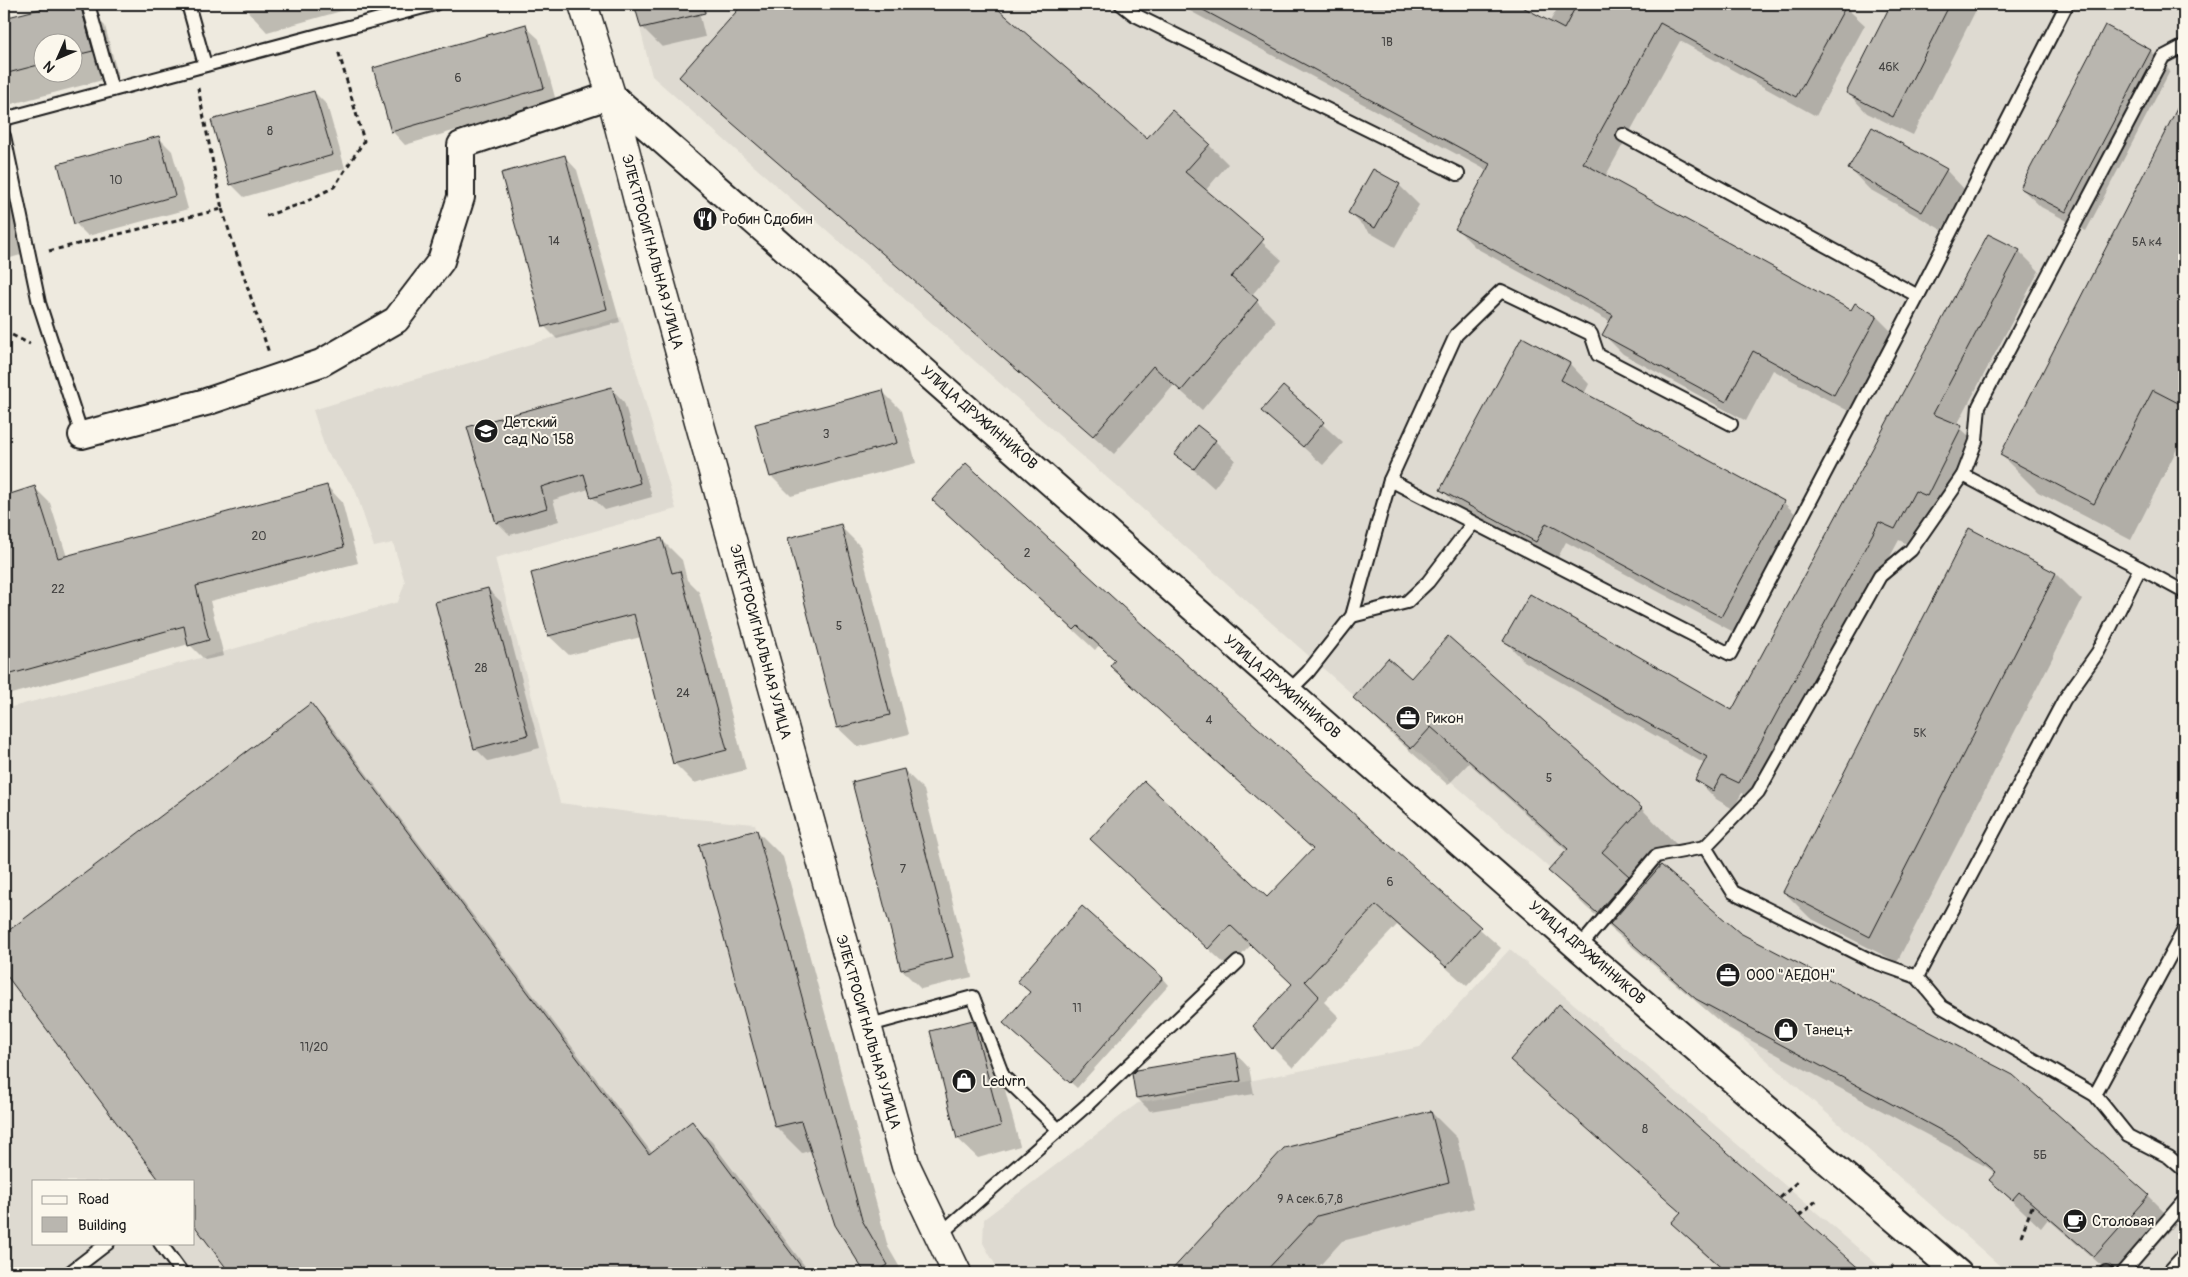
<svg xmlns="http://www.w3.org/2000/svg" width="2188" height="1277" viewBox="0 0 2188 1277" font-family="Pangolin,sans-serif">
<rect width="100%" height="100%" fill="#eeeadf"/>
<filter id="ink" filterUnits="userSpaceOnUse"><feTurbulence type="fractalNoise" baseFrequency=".02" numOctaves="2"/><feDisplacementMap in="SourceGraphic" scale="10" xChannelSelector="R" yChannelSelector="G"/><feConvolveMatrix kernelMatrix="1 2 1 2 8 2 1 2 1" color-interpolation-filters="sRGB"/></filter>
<g filter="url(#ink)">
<!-- built -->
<g fill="#dedad1" fill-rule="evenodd">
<path d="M 634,4 L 2184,4 L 2184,1273 L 2008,1273 L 652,76 Z"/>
<path d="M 621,317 L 676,509 L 495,558 L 560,803 L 660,816 L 755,824 L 862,1220 L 892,1273 L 4,1273 L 4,709 L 212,655 L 398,602 L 405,582 L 393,543 L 374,547 L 355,489 L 326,451 L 313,410 ZM 34,1181 L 194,1181 L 194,1243 L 34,1243 Z"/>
<path d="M 1510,949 L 1887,1273 L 1000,1273 L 983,1243 L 984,1219 L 1138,1103 L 1420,1047 Z"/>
</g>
<!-- shadow -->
<g fill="#0003" fill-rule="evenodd">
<path d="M 65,4 L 83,4 L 105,26 L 118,76 L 4,106 L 4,20 ZM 42,42 L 72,42 L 72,72 L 42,72 Z"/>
<path d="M 241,4 L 366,4 L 267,32 Z"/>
<path d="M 635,4 L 697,4 L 705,37 L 662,47 L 642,27 Z"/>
<path d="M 744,4 L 990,4 L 1147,140 L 1209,145 L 1228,164 L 1205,191 L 1282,260 L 1251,296 L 1276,321 L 1202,410 L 1174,385 L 1114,454 L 701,96 L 681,77 Z"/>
<path d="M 1177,4 L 1514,4 L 1549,23 L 1560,4 L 1842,4 L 1865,25 L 1816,116 L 1680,41 L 1605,177 L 1851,312 L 1855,305 L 1877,317 L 1896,336 L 1854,414 L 1773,370 L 1746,421 L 1623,354 L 1604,335 L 1611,322 L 1476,248 L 1456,228 L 1488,171 Z"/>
<path d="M 1892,4 L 1979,4 L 1913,135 L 1867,113 L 1848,93 Z"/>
<path d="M 525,26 L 539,39 L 556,101 L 405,145 L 392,131 Z"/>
<path d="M 2105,27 L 2151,51 L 2170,71 L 2086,231 L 2041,207 L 2021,188 Z"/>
<path d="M 314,92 L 327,105 L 345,168 L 244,197 L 231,184 Z"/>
<path d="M 2184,98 L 2184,435 L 2131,540 L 2038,492 L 2001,455 Z"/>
<path d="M 159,138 L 172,151 L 188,209 L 88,236 L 75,223 Z"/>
<path d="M 564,156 L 577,170 L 620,322 L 557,339 L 544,326 Z"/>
<path d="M 1850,169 L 1946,170 L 1965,190 L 1942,230 L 1869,189 Z"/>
<path d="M 1399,185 L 1419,205 L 1395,247 L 1369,232 L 1350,213 Z"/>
<path d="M 4,190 L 12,199 L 27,253 L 4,260 Z"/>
<path d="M 2019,251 L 2039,271 L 1957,425 L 1981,447 L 1947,515 L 1935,510 L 1915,548 L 1899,540 L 1759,802 L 1742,793 L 1733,809 L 1716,799 L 1696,779 L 1705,764 L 1524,661 L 1505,641 L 1732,711 Z"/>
<path d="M 1523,339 L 1570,364 L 1589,384 L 1584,394 L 1783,502 L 1803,521 L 1741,636 L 1566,542 L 1556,561 L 1462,510 L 1442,490 Z"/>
<path d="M 611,388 L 624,402 L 652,497 L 605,510 L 592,497 L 589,489 L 553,500 L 559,521 L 510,535 L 497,522 Z"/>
<path d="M 1283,388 L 1343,443 L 1323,465 L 1263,411 Z"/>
<path d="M 883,392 L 902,411 L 916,463 L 791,496 L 771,476 Z"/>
<path d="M 1215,441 L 1235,460 L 1214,488 L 1176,454 Z"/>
<path d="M 327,486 L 342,502 L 358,563 L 210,601 L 224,656 L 205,660 L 189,644 L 4,696 L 4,497 L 35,488 L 50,503 L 67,557 Z"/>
<path d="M 934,500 L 1144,628 L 1501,948 L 1467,986 L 1397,925 L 1324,1002 L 1339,1017 L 1293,1068 L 1273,1048 L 1293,984 L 1251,945 L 1229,968 L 1112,859 L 1267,899 L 1314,850 L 1132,686 L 1111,665 L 1116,661 L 1099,645 L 1095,650 Z"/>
<path d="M 840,526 L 860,546 L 909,734 L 858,747 L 838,728 Z"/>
<path d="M 1969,530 L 2056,574 L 2082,600 L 1897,962 L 1810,918 L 1784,892 Z"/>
<path d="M 662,540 L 682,560 L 687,580 L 699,592 L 746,770 L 694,783 L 674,763 L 641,637 L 569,655 L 549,636 L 532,574 Z"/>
<path d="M 488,589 L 501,602 L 540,748 L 488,761 L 475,748 Z"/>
<path d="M 1411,680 L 1641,808 L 1677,845 L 1660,865 L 1739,934 L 2013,1076 L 2148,1196 L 2176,1224 L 2133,1273 L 2110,1273 L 2048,1219 L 2041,1228 L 1990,1180 L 1996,1174 L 1987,1167 L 1726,1027 L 1586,907 L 1550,871 L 1567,851 L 1469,763 L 1448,785 L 1391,734 L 1354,698 Z"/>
<path d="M 311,705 L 330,725 L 652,1153 L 692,1123 L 712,1142 L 810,1273 L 232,1273 L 194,1223 L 194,1181 L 162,1181 L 4,970 L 4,935 Z"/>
<path d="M 904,770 L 924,790 L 972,977 L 921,989 L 902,970 Z"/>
<path d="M 757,831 L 783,857 L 888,1247 L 903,1273 L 866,1273 L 836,1225 L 812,1150 L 802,1153 L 776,1127 L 701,846 Z"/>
<path d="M 1163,978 L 1169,985 L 1077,1088 L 1010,1029 Z"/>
<path d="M 1560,1005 L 1862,1273 L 1726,1273 L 1692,1243 L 1673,1223 L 1682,1213 L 1512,1060 Z"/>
<path d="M 973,1021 L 992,1041 L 1020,1146 L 978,1158 L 958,1139 Z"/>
<path d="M 1236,1054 L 1249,1068 L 1254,1094 L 1150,1111 L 1137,1098 Z"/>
<path d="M 1431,1112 L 1457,1138 L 1474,1208 L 1342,1241 L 1313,1273 L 1171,1273 L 1285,1149 Z"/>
</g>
<!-- building -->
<g fill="#b9b6af" stroke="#1c1c1c">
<path d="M 60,4 L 80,4 L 93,51 L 72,56 L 72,42 L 42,42 L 42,64 L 4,74 L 4,18 Z"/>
<path d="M 634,4 L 704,4 L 705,13 L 641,28 Z"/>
<path d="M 743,4 L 992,4 L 1147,138 L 1172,110 L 1210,144 L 1185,172 L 1264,239 L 1231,277 L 1258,300 L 1181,391 L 1153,366 L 1093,436 L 679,77 Z"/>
<path d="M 1192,4 L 1517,4 L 1564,29 L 1577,4 L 1847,4 L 1796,97 L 1660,23 L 1583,163 L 1851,310 L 1855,303 L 1877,316 L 1834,395 L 1753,351 L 1726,402 L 1602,335 L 1613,315 L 1455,229 L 1490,164 Z"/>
<path d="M 1891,4 L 1950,4 L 1893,117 L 1846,93 Z"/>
<path d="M 526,24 L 544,88 L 391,132 L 373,68 Z"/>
<path d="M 2105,25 L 2151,50 L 2066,212 L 2020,188 Z"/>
<path d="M 314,91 L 333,155 L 230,185 L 211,120 Z"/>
<path d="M 2184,95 L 2184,406 L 2153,390 L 2094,504 L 2000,455 Z"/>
<path d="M 1872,127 L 1947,169 L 1922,212 L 1848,169 Z"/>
<path d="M 159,136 L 175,196 L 74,224 L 58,164 Z"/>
<path d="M 565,155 L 607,309 L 543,327 L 501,173 Z"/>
<path d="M 1373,169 L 1400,184 L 1375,228 L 1348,213 Z"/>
<path d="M 1988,234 L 2020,250 L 1933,414 L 1962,426 L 1927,496 L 1915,491 L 1895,529 L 1879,522 L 1739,783 L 1722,775 L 1713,791 L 1695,780 L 1707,757 L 1503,641 L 1530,594 L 1732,710 Z"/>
<path d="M 1522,337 L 1570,363 L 1561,380 L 1784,501 L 1721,617 L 1546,523 L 1536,542 L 1440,490 Z"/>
<path d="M 1283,386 L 1324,422 L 1303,447 L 1261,411 Z"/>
<path d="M 612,387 L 640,483 L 591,498 L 584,474 L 541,487 L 547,508 L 496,523 L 467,427 Z"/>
<path d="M 883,390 L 897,443 L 770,477 L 755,424 Z"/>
<path d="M 1197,425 L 1216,440 L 1194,469 L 1174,455 Z"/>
<path d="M 966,463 L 1145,627 L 1481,927 L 1446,967 L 1376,905 L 1305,981 L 1319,996 L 1272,1049 L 1253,1026 L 1292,984 L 1230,925 L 1208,949 L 1090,839 L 1144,781 L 1267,897 L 1313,849 L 1110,666 L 1115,660 L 1078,626 L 1074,630 L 932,500 Z"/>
<path d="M 327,485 L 344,547 L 196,586 L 209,640 L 188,646 L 184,626 L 4,676 L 4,496 L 35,486 L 58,558 Z"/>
<path d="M 841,524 L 890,715 L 837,728 L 788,538 Z"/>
<path d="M 1969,528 L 2056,573 L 1870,937 L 1783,892 Z"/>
<path d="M 662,538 L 672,573 L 680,571 L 727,750 L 673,764 L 634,614 L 548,636 L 531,573 Z"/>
<path d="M 488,588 L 528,735 L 474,749 L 435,602 Z"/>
<path d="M 1448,636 L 1642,808 L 1602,852 L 1629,876 L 1597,913 L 1548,871 L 1568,849 L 1431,727 L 1411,749 L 1353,698 L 1388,658 L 1411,678 Z"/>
<path d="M 311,703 L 649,1154 L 692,1121 L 806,1273 L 230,1273 L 194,1225 L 194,1181 L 160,1181 L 4,972 L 4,934 Z"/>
<path d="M 904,769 L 953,957 L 901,970 L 852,782 Z"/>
<path d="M 757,830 L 862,1220 L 888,1265 L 873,1273 L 865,1273 L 835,1225 L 801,1121 L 775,1127 L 699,845 Z"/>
<path d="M 1661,865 L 1740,933 L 2013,1075 L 2149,1195 L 2094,1257 L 2019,1192 L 2012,1200 L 1989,1180 L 1996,1172 L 1957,1139 L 1696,999 L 1610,924 Z"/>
<path d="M 1082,906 L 1163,978 L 1070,1083 L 1003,1023 L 1030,992 L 1017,981 Z"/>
<path d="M 1559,1004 L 1598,1038 L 1864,1273 L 1727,1273 L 1671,1223 L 1681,1212 L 1510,1060 Z"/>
<path d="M 973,1020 L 1001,1126 L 957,1139 L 930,1031 Z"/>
<path d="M 1236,1053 L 1241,1081 L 1136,1098 L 1132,1074 L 1136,1070 Z"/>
<path d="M 1431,1111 L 1449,1182 L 1317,1216 L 1264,1273 L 1169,1273 L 1284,1148 Z"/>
</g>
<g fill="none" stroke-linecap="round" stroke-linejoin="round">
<defs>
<g id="service">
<path d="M 88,4 L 112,90"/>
<path d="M 188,4 L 205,65"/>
<path d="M 1121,4 L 1135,15 L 1458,174"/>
<path d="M 4,119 L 435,4"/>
<path d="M 1623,135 L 1918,296"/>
<path d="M 4,136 L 39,303 L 82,435"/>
<path d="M 1731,424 L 1598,355 L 1591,334 L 1501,291 L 1456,335 L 1390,480 L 1730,654 L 1918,296 L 2067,4"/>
<path d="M 1963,475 L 2140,568"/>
<path d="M 1352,616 L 1407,602 L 1428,582 L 1473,523"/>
<path d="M 1288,692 L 1308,672 L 1352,616 L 1390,480"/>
<path d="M 1705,847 L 1733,892 L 1872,961 L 1917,977 L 2064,700 L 2098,652 L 2140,568 L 2184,592"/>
<path d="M 1579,948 L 1656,856 L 1705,847 L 1758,792 L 1880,576 L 1911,550 L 1963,475 L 1976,441 L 1979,406 L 2163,57 L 2184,46"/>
<path d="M 1917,977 L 1942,1007 L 2095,1095 L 2184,930"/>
<path d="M 866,1026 L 973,997 L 1003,1076 L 1059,1130"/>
<path d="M 2095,1095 L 2128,1136 L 2169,1157 L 2184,1170"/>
<path d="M 938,1236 L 1087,1105 L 1238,962"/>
<path d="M 160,1243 L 182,1273"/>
<path d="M 2106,1272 L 2106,1273"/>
<path d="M 69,1273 L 108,1243"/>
<path d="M 2122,1273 L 2184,1201"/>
<path d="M 2168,1273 L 2184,1255"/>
</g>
<path id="minor" d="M 82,435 L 206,402 L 321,363 L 396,320 L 441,261 L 461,197 L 461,145 L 611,95 L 1579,948 L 1958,1273"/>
<path id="tertiary" d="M 583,4 L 611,95 L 642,216 L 906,1166 L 957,1273"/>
</defs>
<!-- service casing -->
<use href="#service" stroke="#1c1c1c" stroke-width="16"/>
<!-- minor casing -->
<use href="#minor" stroke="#1c1c1c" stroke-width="30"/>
<!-- tertiary casing -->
<use href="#tertiary" stroke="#1c1c1c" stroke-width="31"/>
<!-- path -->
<g stroke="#1c1c1c" stroke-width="3" stroke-dasharray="5 4" stroke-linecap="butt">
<path d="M 222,209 L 269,353"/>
<path d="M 266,216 L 303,203 L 334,187 L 364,141 L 338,50"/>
<path d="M 49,251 L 222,209 L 198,88"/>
<path d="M 4,331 L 30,344"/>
<path d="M 1780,1198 L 1797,1182"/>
<path d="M 1799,1216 L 1817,1200"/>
<path d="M 2021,1236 L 2033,1204"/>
<path d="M 1885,1273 L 1893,1265"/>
</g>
<!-- service -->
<use href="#service" stroke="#fbf7ec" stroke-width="12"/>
<!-- minor -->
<use href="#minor" stroke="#fbf7ec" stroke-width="26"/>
<!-- tertiary -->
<use href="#tertiary" stroke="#fbf7ec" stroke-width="28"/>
</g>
</g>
<!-- icons -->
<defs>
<symbol id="restaurant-disc" viewBox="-11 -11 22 22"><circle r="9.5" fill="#1c1c1c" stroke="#fbf7ec"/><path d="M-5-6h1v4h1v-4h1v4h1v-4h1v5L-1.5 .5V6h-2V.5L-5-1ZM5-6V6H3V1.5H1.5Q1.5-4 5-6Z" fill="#fff"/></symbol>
<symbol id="school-disc" viewBox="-11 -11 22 22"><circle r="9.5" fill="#1c1c1c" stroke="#fbf7ec"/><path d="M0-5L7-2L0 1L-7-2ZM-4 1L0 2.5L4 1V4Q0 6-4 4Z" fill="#fff"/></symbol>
<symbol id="office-disc" viewBox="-11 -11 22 22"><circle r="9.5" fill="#1c1c1c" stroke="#fbf7ec"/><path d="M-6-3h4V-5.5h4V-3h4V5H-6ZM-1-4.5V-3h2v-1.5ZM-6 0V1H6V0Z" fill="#fff"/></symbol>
<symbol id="shop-disc" viewBox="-11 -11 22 22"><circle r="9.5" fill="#1c1c1c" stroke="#fbf7ec"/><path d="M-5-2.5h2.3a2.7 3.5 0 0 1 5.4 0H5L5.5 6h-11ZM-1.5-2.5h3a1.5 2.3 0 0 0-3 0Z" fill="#fff"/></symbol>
<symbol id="cafe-disc" viewBox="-11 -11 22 22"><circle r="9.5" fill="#1c1c1c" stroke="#fbf7ec"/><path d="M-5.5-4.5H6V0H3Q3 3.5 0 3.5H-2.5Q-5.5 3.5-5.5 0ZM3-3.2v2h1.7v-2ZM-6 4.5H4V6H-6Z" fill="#fff"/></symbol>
</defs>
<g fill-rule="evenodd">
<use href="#restaurant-disc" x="691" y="205" width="28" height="28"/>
<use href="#school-disc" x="472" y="417" width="28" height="28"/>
<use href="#office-disc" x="1394" y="704" width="28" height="28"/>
<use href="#office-disc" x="1714" y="961" width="28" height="28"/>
<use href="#shop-disc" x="1772" y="1016" width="28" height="28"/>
<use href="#shop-disc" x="950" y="1067" width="28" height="28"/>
<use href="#cafe-disc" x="2061" y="1207" width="28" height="28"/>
</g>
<g text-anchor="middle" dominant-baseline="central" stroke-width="4" stroke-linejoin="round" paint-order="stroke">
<!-- number labels -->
<g font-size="12" fill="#434241">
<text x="1387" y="42">1В</text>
<text x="1889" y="67">46К</text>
<text x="458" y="78">6</text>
<text x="270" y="131">8</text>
<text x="116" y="180">10</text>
<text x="554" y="241">14</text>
<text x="2147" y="242">5А к4</text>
<text x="826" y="434">3</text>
<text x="259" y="536">20</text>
<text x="1027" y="553">2</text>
<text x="58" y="589">22</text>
<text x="839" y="626">5</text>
<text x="481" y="668">28</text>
<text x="683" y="693">24</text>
<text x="1209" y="720">4</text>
<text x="1920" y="733">5К</text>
<text x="1549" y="778">5</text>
<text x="903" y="869">7</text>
<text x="1390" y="882">6</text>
<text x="1077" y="1008">11</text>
<text x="314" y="1047">11/20</text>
<text x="1645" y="1129">8</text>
<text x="2040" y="1155">5Б</text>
<text x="1310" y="1199">9 А сек.6,7,8</text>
</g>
<!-- poi labels -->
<g font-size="15" fill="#1c1c1c" stroke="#fbf7ec" text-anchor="start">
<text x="722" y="219">Робин Сдобин</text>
<text x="504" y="422">Детский<tspan x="504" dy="17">сад № 158</tspan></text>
<text x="1426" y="718">Рикон</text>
<text x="1746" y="975">ООО "АЕДОН"</text>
<text x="1804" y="1030">Танец+</text>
<text x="982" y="1081">Ledvrn</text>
<text x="2092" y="1221">Столовая</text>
</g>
<!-- street labels -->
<g font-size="15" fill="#1c1c1c" stroke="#fbf7ec">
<text transform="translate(652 252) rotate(75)">ЭЛЕКТРОСИГНАЛЬНАЯ УЛИЦА</text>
<text transform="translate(979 418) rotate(41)">УЛИЦА ДРУЖИННИКОВ</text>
<text transform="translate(760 642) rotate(75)">ЭЛЕКТРОСИГНАЛЬНАЯ УЛИЦА</text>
<text transform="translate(1282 687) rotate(41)">УЛИЦА ДРУЖИННИКОВ</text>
<text transform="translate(1587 953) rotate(41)">УЛИЦА ДРУЖИННИКОВ</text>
<text transform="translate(868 1032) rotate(74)">ЭЛЕКТРОСИГНАЛЬНАЯ УЛИЦА</text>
</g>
</g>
<!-- margin -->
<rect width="2188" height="1277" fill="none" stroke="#fbf7ec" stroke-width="20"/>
<rect x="10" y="10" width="2168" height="1257" fill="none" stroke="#1c1c1c" stroke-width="2" filter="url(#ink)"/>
<!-- legend -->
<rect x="32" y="1180" width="162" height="65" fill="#fbf7ec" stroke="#a29f99"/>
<rect x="42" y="1196" width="25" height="8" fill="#fbf7ec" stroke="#a29f99"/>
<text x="78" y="1204" font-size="15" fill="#1c1c1c">Road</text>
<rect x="42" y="1217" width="25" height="15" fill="#b9b6af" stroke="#a29f99"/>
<text x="78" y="1230" font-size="15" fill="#1c1c1c">Building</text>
<!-- north arrow -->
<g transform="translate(58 58) rotate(225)"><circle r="24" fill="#fbf7ec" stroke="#a29f99"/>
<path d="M0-4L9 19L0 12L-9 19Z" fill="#1c1c1c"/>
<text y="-8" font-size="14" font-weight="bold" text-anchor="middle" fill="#1c1c1c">N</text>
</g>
</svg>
